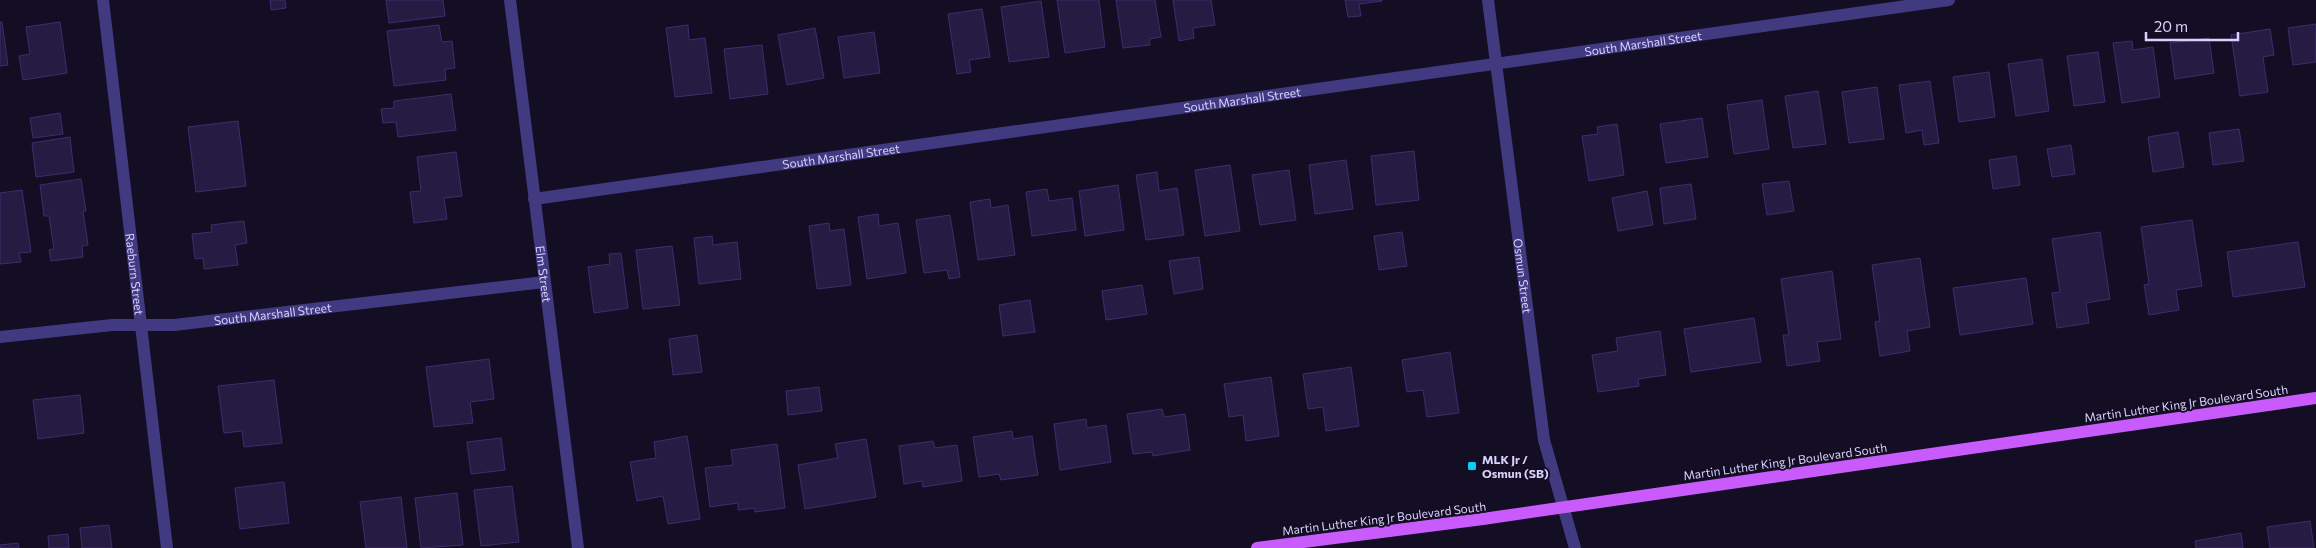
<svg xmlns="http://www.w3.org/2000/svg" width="2316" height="548" viewBox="0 0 2316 548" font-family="Commissioner,sans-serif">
<rect width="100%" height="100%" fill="#130e23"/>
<!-- building -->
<g fill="#251b43" stroke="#3e2d6f">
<path d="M 270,0 L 285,0 L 286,8 L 271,10 Z"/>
<path d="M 386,0 L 443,0 L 445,16 L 389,23 Z"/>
<path d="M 1057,0 L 1099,0 L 1105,47 L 1065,53 Z"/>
<path d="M 1116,0 L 1155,0 L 1161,37 L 1149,39 L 1150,45 L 1123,48 Z"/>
<path d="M 1173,0 L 1211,0 L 1215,25 L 1193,28 L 1194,38 L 1179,41 Z"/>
<path d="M 1345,0 L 1382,0 L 1382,1 L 1359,4 L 1361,16 L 1348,17 Z"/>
<path d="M 1041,1 L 1049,57 L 1009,62 L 1001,7 Z"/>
<path d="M 982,9 L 990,57 L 969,60 L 971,72 L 957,74 L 948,14 Z"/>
<path d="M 0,22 L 2,22 L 8,65 L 0,66 Z"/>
<path d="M 60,22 L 67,73 L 23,80 L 19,56 L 30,54 L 26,27 Z"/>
<path d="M 2316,24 L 2316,62 L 2293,65 L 2288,28 Z"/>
<path d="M 439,25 L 442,42 L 452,41 L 455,68 L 445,69 L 446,80 L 394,86 L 387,31 Z"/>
<path d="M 688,25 L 689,40 L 705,38 L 712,93 L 675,97 L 666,28 Z"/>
<path d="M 815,28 L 824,78 L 787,85 L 778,35 Z"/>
<path d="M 2270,29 L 2274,55 L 2263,57 L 2268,92 L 2240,96 L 2231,35 Z"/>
<path d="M 874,32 L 880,73 L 844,78 L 838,37 Z"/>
<path d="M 2209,38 L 2214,73 L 2175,79 L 2170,43 Z"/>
<path d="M 2132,41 L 2133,50 L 2153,47 L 2160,97 L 2122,103 L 2113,43 Z"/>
<path d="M 762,45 L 768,94 L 730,99 L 724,49 Z"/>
<path d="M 2098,52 L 2105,102 L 2074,106 L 2067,56 Z"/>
<path d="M 2042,59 L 2049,111 L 2016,116 L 2008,64 Z"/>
<path d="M 1989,72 L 1995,117 L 1959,122 L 1953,77 Z"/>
<path d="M 1930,81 L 1939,143 L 1924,145 L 1922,130 L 1906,133 L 1899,85 Z"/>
<path d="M 1877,87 L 1884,139 L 1849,143 L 1842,92 Z"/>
<path d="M 1818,91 L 1826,144 L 1793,148 L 1785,96 Z"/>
<path d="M 451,94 L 456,130 L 398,137 L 396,122 L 383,123 L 381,109 L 394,108 L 394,101 Z"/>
<path d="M 1762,100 L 1769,149 L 1734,154 L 1727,105 Z"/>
<path d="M 60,113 L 63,134 L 33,138 L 30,118 Z"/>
<path d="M 1702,118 L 1708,157 L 1666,163 L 1660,124 Z"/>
<path d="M 238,121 L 246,186 L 196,192 L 188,127 Z"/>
<path d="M 1617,124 L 1624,175 L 1589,181 L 1582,136 L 1598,134 L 1597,127 Z"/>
<path d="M 2239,129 L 2244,161 L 2213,165 L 2209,133 Z"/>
<path d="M 2178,132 L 2184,167 L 2153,172 L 2148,137 Z"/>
<path d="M 70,137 L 74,172 L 36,177 L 32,143 Z"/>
<path d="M 2071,145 L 2075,174 L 2052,177 L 2047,149 Z"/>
<path d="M 1414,151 L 1419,200 L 1376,205 L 1371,156 Z"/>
<path d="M 456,152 L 462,196 L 444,198 L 447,219 L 414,223 L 410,192 L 421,191 L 417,157 Z"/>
<path d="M 2016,156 L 2020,185 L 1993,189 L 1989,160 Z"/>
<path d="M 1346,160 L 1353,209 L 1315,214 L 1309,165 Z"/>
<path d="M 1230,165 L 1240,231 L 1205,236 L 1195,170 Z"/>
<path d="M 1289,170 L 1296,220 L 1260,225 L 1252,175 Z"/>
<path d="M 1157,172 L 1159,191 L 1177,188 L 1184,235 L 1146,240 L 1136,175 Z"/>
<path d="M 81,179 L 86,211 L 83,211 L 88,245 L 82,246 L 83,257 L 51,261 L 49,250 L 54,249 L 49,216 L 44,216 L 40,185 Z"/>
<path d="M 1789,181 L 1794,211 L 1767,215 L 1762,184 Z"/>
<path d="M 1691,184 L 1696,219 L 1664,224 L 1660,188 Z"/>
<path d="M 1118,185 L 1124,230 L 1085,236 L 1079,191 Z"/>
<path d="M 1047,189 L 1049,201 L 1072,198 L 1076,230 L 1032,236 L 1026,192 Z"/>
<path d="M 22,190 L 31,252 L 19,253 L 21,262 L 0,264 L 0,193 Z"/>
<path d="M 1647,191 L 1653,225 L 1618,231 L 1612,198 Z"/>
<path d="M 990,199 L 991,208 L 1008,205 L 1015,255 L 978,260 L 970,202 Z"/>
<path d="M 878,214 L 879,226 L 898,223 L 906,273 L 867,279 L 858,217 Z"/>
<path d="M 950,215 L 960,277 L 949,279 L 947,270 L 924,273 L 916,220 Z"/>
<path d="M 2192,220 L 2202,286 L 2176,290 L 2179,310 L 2149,315 L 2144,285 L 2149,284 L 2141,227 Z"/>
<path d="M 244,221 L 247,243 L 235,245 L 238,265 L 204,269 L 203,258 L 195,259 L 192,234 L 212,232 L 211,225 Z"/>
<path d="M 829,223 L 830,231 L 844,229 L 851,285 L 817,289 L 809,226 Z"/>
<path d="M 1402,232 L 1407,266 L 1379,270 L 1374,236 Z"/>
<path d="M 2100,232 L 2110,299 L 2086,303 L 2089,323 L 2057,328 L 2052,293 L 2060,292 L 2052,239 Z"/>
<path d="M 712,236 L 713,245 L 737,242 L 741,279 L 699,284 L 694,238 Z"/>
<path d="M 2298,242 L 2305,287 L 2233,297 L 2227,252 Z"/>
<path d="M 672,246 L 680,305 L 643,309 L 636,250 Z"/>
<path d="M 621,253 L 628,308 L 594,313 L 588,267 L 610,264 L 609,254 Z"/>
<path d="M 1199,257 L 1203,289 L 1174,294 L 1169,261 Z"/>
<path d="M 1920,258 L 1930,327 L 1907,331 L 1910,351 L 1880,356 L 1875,322 L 1880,321 L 1872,265 Z"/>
<path d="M 1832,271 L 1841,339 L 1817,342 L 1820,361 L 1787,366 L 1783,335 L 1789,335 L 1781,279 Z"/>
<path d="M 2026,278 L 2033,324 L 1960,335 L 1953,288 Z"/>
<path d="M 1142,285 L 1147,314 L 1106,320 L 1102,291 Z"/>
<path d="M 1030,300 L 1035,332 L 1003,336 L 999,305 Z"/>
<path d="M 1754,318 L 1761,362 L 1691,372 L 1684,329 Z"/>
<path d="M 1660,331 L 1666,375 L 1638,379 L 1639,386 L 1598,392 L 1592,355 L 1618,351 L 1616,338 Z"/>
<path d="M 697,335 L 702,372 L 673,375 L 669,339 Z"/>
<path d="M 1450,352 L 1459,413 L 1427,417 L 1423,390 L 1407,392 L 1402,360 Z"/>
<path d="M 489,359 L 494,399 L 470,402 L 473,423 L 434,427 L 426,367 Z"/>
<path d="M 1351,367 L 1359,426 L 1326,431 L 1323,407 L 1308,409 L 1303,374 Z"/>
<path d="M 1271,377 L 1279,436 L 1246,441 L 1243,415 L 1229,417 L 1224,384 Z"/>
<path d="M 274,380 L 282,443 L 244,447 L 242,431 L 224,433 L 218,386 Z"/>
<path d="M 819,387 L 822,411 L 788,415 L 786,391 Z"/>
<path d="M 80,395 L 84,433 L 38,439 L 33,400 Z"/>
<path d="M 1162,409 L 1164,417 L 1185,414 L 1190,450 L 1153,456 L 1152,452 L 1133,454 L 1127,414 Z"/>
<path d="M 1086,419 L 1087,428 L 1106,425 L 1111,462 L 1060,470 L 1054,424 Z"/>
<path d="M 1012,431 L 1013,439 L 1032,436 L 1038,475 L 1001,480 L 999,474 L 979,477 L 973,437 Z"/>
<path d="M 687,436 L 700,519 L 668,524 L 663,496 L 637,501 L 630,462 L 656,458 L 654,442 Z"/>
<path d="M 501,438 L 505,470 L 471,474 L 467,442 Z"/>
<path d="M 866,439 L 876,497 L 805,509 L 798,465 L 838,458 L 835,444 Z"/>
<path d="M 933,441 L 935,448 L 957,445 L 962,481 L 923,487 L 922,481 L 904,484 L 899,446 Z"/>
<path d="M 777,444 L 785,508 L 755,512 L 755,508 L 738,510 L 738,503 L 710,507 L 705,468 L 733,465 L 731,450 Z"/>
<path d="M 284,482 L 289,523 L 240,529 L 235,488 Z"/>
<path d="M 512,486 L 519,542 L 481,546 L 474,490 Z"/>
<path d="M 457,493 L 463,545 L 421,548 L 415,498 Z"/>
<path d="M 401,497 L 407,548 L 366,548 L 360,502 Z"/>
<path d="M 2310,521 L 2314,548 L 2270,548 L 2267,527 Z"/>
<path d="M 109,525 L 112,548 L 82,548 L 80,528 Z"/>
<path d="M 2241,533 L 2243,548 L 2196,548 L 2195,541 Z"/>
<path d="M 68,534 L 69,548 L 49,548 L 48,536 Z"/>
<path d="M 18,543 L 19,548 L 0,548 L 0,545 Z"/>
</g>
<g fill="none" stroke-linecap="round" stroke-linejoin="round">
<!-- minor -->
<g stroke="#413a81" stroke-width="12">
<path id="s1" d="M 103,0 L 167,548"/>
<path id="s2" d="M 510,0 L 578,548"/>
<path id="s3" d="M 1488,0 L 1544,440 L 1575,548"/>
<path id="s4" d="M 534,199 L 1949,0"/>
<path id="s5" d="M 0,337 L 112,325 L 174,325 L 544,282"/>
</g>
<!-- major -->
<path stroke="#c95bfc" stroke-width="12" d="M 1257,548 L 1483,519 L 2316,398"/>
</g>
<!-- markers -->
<rect fill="#05cff6" stroke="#130e23" stroke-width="2" x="1467" y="461" width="10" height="10" rx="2.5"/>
<g text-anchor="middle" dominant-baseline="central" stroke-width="4" stroke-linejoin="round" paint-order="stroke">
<!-- street labels -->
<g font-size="12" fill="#d9d1fe" stroke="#130e23">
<text stroke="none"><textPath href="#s4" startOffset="1120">South Marshall Street</textPath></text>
<text stroke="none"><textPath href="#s4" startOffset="715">South Marshall Street</textPath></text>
<text stroke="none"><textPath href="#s4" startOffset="310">South Marshall Street</textPath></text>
<text stroke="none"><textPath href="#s1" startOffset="276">Raeburn Street</textPath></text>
<text stroke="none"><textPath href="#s2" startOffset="276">Elm Street</textPath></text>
<text stroke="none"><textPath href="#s3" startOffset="278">Osmun Street</textPath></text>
<text stroke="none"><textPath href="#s5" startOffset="274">South Marshall Street</textPath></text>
<text transform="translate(2186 403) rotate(-8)">Martin Luther King Jr Boulevard South</text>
<text transform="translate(1785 461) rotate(-8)">Martin Luther King Jr Boulevard South</text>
<text transform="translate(1384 518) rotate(-7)">Martin Luther King Jr Boulevard South</text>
</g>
<!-- poi labels -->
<g font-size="12" font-weight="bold" fill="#d9d1fe" stroke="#130e23" text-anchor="start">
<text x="1482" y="459">MLK Jr /<tspan x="1482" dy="14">Osmun (SB)</tspan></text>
</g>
</g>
<!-- scale -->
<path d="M2146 32v8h92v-8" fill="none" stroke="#d9d1fe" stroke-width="2.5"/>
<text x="2154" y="32" font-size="15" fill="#d9d1fe" stroke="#130e23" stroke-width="4" paint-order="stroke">20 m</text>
</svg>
